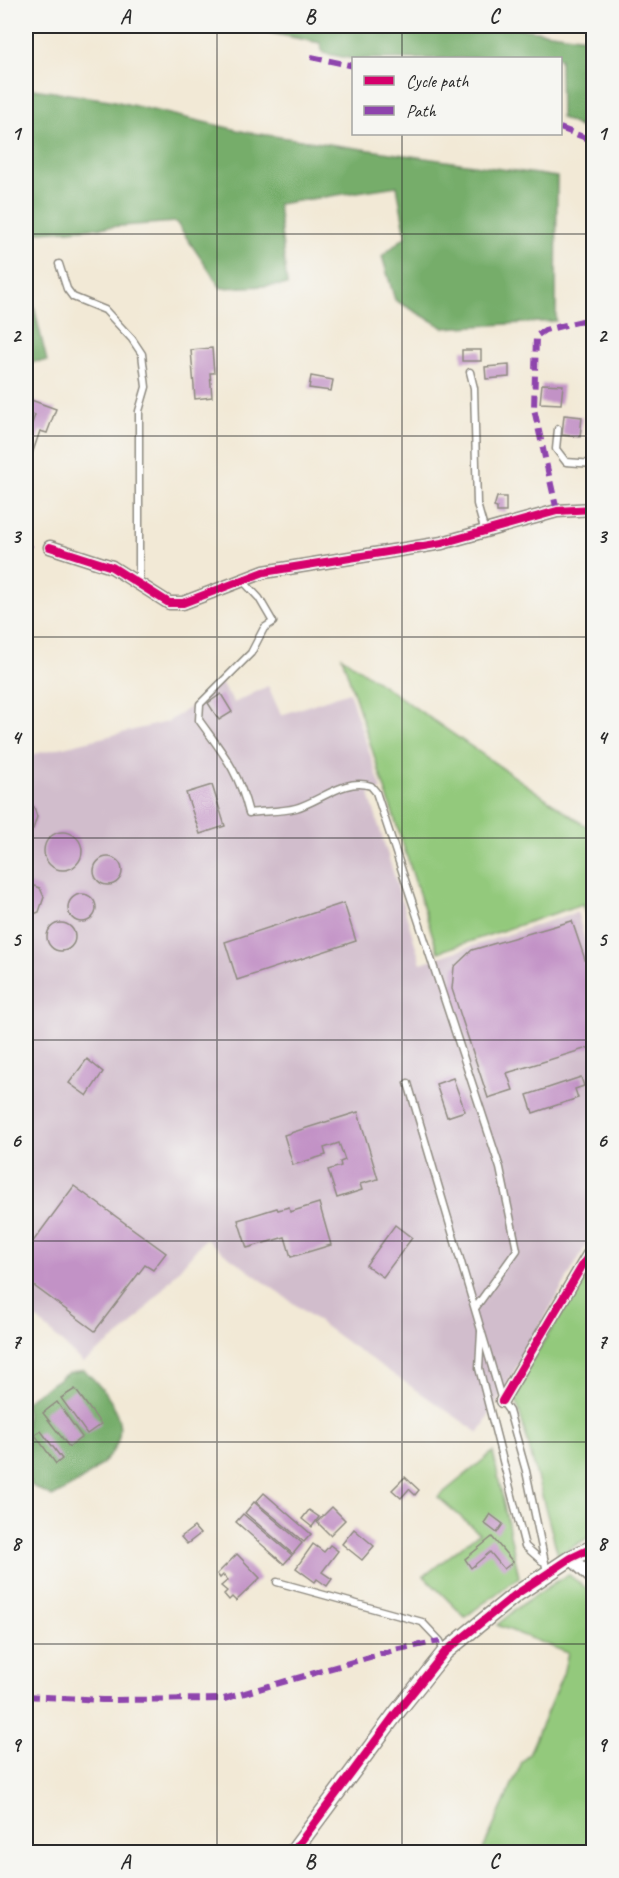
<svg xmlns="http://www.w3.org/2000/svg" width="619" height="1878" viewBox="0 0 619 1878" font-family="Caveat,sans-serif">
<rect width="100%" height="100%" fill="#f6f6f2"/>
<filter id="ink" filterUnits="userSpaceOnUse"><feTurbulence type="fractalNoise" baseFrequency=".0167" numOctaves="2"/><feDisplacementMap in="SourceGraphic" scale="12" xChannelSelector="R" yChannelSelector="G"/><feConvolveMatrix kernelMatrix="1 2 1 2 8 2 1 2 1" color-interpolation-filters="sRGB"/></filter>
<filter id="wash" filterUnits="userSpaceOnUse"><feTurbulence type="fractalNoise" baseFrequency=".008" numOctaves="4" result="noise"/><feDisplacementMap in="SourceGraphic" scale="24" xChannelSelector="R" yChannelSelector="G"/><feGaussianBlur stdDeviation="1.35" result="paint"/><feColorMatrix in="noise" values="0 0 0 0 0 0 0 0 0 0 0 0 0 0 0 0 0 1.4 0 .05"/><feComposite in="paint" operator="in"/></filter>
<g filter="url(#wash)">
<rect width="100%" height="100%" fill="#f2e9d6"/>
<!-- industrial -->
<path fill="#d1bdcc" d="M 219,680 L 234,703 L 268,686 L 281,715 L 349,692 L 382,790 L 369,794 L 421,963 L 577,912 L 593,969 L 593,1233 L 479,1433 L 352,1346 L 205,1239 L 131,1326 L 83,1363 L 26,1308 L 26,756 L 167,722 L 192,706 Z"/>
<!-- green -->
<g fill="#93c97b" stroke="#5f7a53" stroke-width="1.5">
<path d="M 342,657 L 593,831 L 593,935 L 583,904 L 438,952 Z"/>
<path d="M 593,1266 L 593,1535 L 558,1555 L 513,1388 Z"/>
<path d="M 493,1452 L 519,1577 L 465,1617 L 424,1576 L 479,1533 L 438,1497 Z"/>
<path d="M 568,1574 L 593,1594 L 593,1852 L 482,1852 L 522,1762 L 529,1754 L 563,1674 L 568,1653 L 497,1625 L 521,1605 Z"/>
</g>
<!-- forest -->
<g fill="#76ad6b" stroke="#506c4b" stroke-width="1.5">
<path d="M 237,26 L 501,26 L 593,39 L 593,133 L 561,118 L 560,58 L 353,59 L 323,53 L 320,43 Z"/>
<path d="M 26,88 L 110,100 L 246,132 L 557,177 L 556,321 L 444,328 L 395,300 L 382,256 L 406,236 L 397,186 L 278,204 L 287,285 L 221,288 L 176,222 L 26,233 Z"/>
<path d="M 26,299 L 32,299 L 47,361 L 26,362 Z"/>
<path d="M 84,1370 C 149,1430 118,1462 52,1497 L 32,1486 L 26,1475 L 26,1401 L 68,1373 Z"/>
</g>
<g id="blocks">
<!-- building -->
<g fill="#c292c6">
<path d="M 212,348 L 214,373 L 210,373 L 212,397 L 195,399 L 191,350 Z"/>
<rect x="462" y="350" width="19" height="11"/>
<path d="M 509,365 L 509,377 L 486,379 L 485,367 Z"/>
<path d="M 311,376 L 333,380 L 331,391 L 309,388 Z"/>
<path d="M 542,384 L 563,385 L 561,404 L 540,403 Z"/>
<path d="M 31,400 L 56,409 L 47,433 L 40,431 L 30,460 L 26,459 L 26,440 L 35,415 L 27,412 Z"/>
<path d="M 564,415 L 582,417 L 580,437 L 562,435 Z"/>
<path d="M 497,497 L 506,497 L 506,512 L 497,512 L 497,508 L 494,507 Z"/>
<path d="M 221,694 L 232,712 L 219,720 L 208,703 Z"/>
<path d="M 212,785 L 225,826 L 200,834 L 186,793 Z"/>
<path d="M 26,801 L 34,807 L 37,817 L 33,829 L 26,834 Z"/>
<circle cx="63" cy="851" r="19"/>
<circle cx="108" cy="871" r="14"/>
<path d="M 26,883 L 40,888 L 44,897 L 39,912 L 29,916 L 26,916 Z"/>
<circle cx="82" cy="908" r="14"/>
<path d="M 344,903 L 356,941 L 237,980 L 225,942 Z"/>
<path d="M 572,921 L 594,986 L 594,1046 L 507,1073 L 513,1090 L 488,1098 L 452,989 L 454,967 L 472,950 Z"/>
<circle cx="61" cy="937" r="14"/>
<path d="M 87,1059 L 103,1072 L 87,1096 L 69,1083 Z"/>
<path d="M 581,1077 L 584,1086 L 575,1089 L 578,1098 L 533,1113 L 527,1095 Z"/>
<path d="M 453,1078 L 465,1111 L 447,1117 L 436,1084 Z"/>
<path d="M 358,1112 L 378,1179 L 360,1184 L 362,1190 L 337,1198 L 328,1170 L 341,1166 L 340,1162 L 345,1160 L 339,1143 L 324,1148 L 326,1155 L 293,1165 L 284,1135 Z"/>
<path d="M 74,1186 L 166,1253 L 153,1270 L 145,1265 L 95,1331 L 26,1280 L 26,1251 Z"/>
<path d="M 319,1203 L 331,1245 L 291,1257 L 285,1237 L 247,1248 L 238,1220 L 277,1208 L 278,1210 L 289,1207 L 290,1212 Z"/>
<path d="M 395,1225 L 412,1238 L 383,1277 L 366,1265 Z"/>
<path d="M 75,1389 L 101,1424 L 87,1434 L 61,1398 Z"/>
<path d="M 57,1402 L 82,1437 L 69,1447 L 43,1413 Z"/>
<path d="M 41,1431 L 62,1459 L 56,1464 L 35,1435 Z"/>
<path d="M 405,1477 L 419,1490 L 415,1495 L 409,1489 L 401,1498 L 392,1490 Z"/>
<path d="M 264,1493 L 311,1534 L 304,1542 L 256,1502 Z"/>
<path d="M 254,1502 L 302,1543 L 293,1554 L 245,1513 Z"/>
<path d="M 332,1507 L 345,1520 L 330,1535 L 317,1522 Z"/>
<path d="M 309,1510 L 319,1517 L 312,1527 L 302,1519 Z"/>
<path d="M 243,1514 L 292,1555 L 284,1564 L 236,1522 Z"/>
<path d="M 490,1514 L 503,1524 L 497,1533 L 484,1523 Z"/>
<path d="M 194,1527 L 200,1534 L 187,1544 L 181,1537 Z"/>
<path d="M 354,1529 L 374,1546 L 362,1560 L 342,1544 Z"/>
<path d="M 492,1537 L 513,1562 L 504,1569 L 490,1552 L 471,1568 L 465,1559 Z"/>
<path d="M 313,1544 L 324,1552 L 330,1545 L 338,1551 L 322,1572 L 332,1579 L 327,1586 L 317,1579 L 315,1582 L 296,1568 Z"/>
<path d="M 237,1554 L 260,1578 L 236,1601 L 232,1597 L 229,1600 L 224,1594 L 227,1591 L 221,1586 L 228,1580 L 223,1575 L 220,1578 L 217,1574 Z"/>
</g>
</g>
</g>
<g filter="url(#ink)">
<use href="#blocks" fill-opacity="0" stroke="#8e8a80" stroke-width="1.5"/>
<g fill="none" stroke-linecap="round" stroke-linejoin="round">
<defs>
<g id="service">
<path d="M 59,264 L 67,289 L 73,297 L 105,310 L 132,339 L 142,354 L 146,387 L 139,411 L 139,582"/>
<path d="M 470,372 L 474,388 L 477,504 L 485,532"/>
<path d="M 558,429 L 556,449 L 566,462 L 594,464"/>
<path d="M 243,581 L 259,598 L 273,622 L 264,628 L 251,653 L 200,704 L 199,720 C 224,755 238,770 249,813 C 265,811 281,812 296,808 C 321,801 345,777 371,786 L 376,792 L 500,1168 L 517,1250 L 476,1307"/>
<path d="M 408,1083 L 502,1401 L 509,1411 L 526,1471 L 547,1572"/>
<path d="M 481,1332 L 479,1368 L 525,1546 L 542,1561"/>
<path d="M 277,1582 L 422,1622 L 440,1641 L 445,1652"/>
</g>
<g id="minor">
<path d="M 50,547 L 112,567 L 169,603 L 183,603 L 264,572 L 442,543 L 557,511 L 594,509"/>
<path d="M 502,1401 L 594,1246"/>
<path d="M 571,1558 L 594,1580"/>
</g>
<path id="tertiary" d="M 293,1852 L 397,1712 L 445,1652 L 515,1595 L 571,1558 L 594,1547"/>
</defs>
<!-- service casing -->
<use href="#service" stroke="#8e8a80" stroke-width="9"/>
<!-- minor casing -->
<use href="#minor" stroke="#8e8a80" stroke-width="15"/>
<!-- tertiary casing -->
<use href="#tertiary" stroke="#8e8a80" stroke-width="18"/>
<!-- service -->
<use href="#service" stroke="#fff" stroke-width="6"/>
<!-- minor -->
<use href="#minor" stroke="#fff" stroke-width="12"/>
<!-- tertiary -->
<use href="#tertiary" stroke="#fff" stroke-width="15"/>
<!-- quiet -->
<g stroke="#8e44ad" stroke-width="6" stroke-dasharray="12 6" stroke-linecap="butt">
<path d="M 311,57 L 354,66"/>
<path d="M 560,128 L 594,141"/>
<path d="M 557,511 L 534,409 L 536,336 L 545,330 L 594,318"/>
<path d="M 26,550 L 31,544"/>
<path d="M 26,1696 L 102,1700 L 224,1699 L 394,1650 L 440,1641"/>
</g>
<defs>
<g id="cycleway">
<path d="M 50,547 L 112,567 L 169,603 L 183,603 L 264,572 L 442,543 L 557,511 L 594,509"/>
<path d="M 502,1401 L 594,1246"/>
<path d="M 293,1852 L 397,1712 L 445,1652 L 515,1595 L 571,1558 L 594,1547"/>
</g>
</defs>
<!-- cycleway casing -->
<use href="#cycleway" stroke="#f6f6f2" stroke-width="11"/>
<!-- cycleway -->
<use href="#cycleway" stroke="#d6006c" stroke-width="8"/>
</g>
</g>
<!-- grid -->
<path fill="none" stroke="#2b2b2b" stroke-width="1.5" stroke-opacity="0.55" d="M 217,26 L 217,1852M 402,26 L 402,58M 402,134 L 402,1852M 26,234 L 594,234M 26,436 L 594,436M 26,637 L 594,637M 26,838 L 594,838M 26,1040 L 594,1040M 26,1241 L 594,1241M 26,1442 L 594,1442M 26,1644 L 594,1644"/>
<!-- margin -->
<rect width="619" height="1878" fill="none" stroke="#f6f6f2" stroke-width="66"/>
<!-- legend -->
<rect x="352" y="57" width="210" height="78" fill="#f6f6f2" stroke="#a5a5a2" stroke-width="1.5"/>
<rect x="364" y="76" width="30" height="9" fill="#d6006c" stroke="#a5a5a2" stroke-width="1.5"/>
<text x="406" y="87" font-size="18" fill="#2b2b2b">Cycle path</text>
<rect x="364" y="106" width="30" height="9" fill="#8e44ad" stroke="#a5a5a2" stroke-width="1.5"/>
<text x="406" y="117" font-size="18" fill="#2b2b2b">Path</text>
<rect x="33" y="33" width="553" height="1812" fill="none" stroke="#2b2b2b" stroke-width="2"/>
<g font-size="20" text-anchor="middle" font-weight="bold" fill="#2b2b2b">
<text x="125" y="23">A</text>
<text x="310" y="23">B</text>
<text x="494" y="23">C</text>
<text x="16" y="140">1</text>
<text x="602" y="140">1</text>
<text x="16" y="342">2</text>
<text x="602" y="342">2</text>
<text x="16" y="543">3</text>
<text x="602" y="543">3</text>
<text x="16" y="744">4</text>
<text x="602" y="744">4</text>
<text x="16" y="946">5</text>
<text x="602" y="946">5</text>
<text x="16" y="1147">6</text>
<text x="602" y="1147">6</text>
<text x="16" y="1348">7</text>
<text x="602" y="1348">7</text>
<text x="16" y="1550">8</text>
<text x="602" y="1550">8</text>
<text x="16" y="1751">9</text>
<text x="602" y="1751">9</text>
<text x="125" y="1868">A</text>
<text x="310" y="1868">B</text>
<text x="494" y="1868">C</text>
</g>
</svg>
